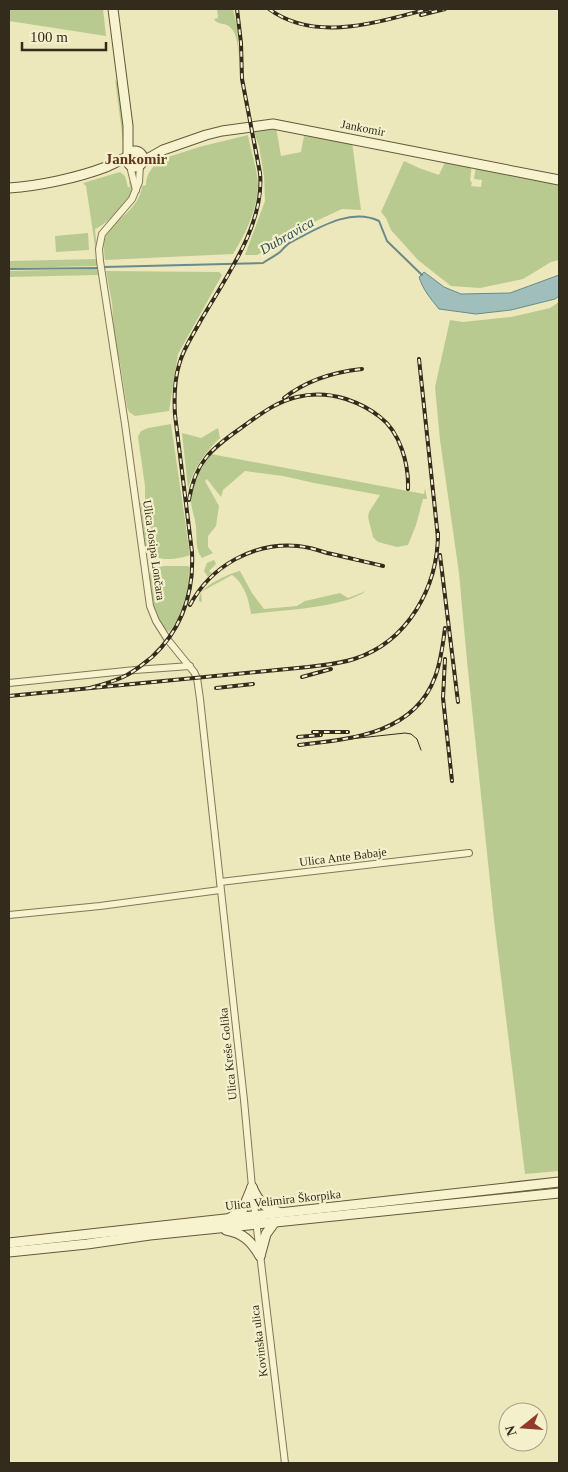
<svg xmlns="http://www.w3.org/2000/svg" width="568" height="1472" viewBox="0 0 568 1472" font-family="'Times New Roman',serif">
<rect width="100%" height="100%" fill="#ede7bc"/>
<!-- green -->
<g fill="#b9ca91">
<path d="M 9,9 L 103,9 L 106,36 L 9,21 Z"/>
<path d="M 217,9 L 233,9 L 237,26 L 239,55 C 237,47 238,35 231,28 C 226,22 218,26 214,19 L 218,18 Z"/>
<path d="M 115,79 L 119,86 L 124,142 L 123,141 Z"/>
<path d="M 276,127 L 281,156 L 301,152 L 304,136 L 352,142 L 361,210 L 342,209 L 284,236 L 269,249 L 257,255 L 245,255 L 265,201 L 264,176 L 259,146 L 254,132 L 259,131 L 264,128 Z"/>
<path d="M 248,135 C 250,148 258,172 258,185 C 257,210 246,233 233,254 L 105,260 C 104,252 103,243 106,236 C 114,218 139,211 142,186 L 146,185 C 146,174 152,168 159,160 L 199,147 Z"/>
<path d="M 446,160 L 472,165 L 470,180 L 472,183 L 471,186 L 481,187 L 482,180 L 474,179 L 476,166 L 559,183 L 559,260 L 551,262 L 523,279 L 480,288 L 451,286 L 418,260 L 391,230 L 386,218 L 381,212 L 404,161 L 419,168 L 439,175 Z"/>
<path d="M 120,172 L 125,176 L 128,187 L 130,187 L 129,182 L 131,180 C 131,184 132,188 131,192 C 128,203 106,225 95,229 L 98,263 L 97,264 L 97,266 L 9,268 L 9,261 L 97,259 L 86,186 L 83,183 Z"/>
<path d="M 88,233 L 89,250 L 56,252 L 55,236 Z"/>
<path d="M 93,269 L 97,269 L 100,276 L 98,275 L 9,277 L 9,271 Z"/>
<path d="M 106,271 L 219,272 L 222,275 L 178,354 L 169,411 L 135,416 L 129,412 L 127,407 L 120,363 L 115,346 L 112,303 Z"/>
<path d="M 559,302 L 559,1171 L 525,1174 L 494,920 L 467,661 L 459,573 L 440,440 L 435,387 L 450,320 L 463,322 L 511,317 L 550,308 Z"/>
<path d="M 171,424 L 190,555 C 179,559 155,563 148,551 C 144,545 142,512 140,503 L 145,503 L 145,486 L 138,437 L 141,431 L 148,428 Z"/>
<path d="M 218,428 L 220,438 C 205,452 194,468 188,488 L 182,433 L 201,438 Z"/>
<path d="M 211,454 L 424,494 L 425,488 L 427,499 L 423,499 L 416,525 L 408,545 L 397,547 L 378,542 L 373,537 L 368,517 L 369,512 L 380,495 L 314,483 L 283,476 L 245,471 L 223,490 L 221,497 L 207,479 L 205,481 L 219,506 L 216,526 L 208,536 L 208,547 L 213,553 L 202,558 C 195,550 197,539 196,528 C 196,520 191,508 191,501 C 192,484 201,468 211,454 Z"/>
<path d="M 214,560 L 216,564 L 209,571 L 212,573 L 208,577 L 204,571 L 207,563 Z"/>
<path d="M 164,566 L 188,566 L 190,568 C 188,574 189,581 188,588 C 186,602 180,622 169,632 C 165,628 161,625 158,620 C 153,609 146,578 152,568 Z"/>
<path d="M 240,571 L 252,593 L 264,609 L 297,606 L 305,601 L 340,593 L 348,598 L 366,591 C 343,608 282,610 251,614 C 249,600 244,583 232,575 L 201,592 L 202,602 L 199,601 C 199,598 199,595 201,593 C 207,584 230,573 240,571 Z"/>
</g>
<!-- water -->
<path fill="#a0bebb" stroke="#688b89" d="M 424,272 L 444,287 L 461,294 L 510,293 L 559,275 L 559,296 L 555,299 L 511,310 L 476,314 L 439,309 C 431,299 423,290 419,277 Z"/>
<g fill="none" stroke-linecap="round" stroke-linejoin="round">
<!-- stream -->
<g stroke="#688b89" stroke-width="2">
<path d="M 104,267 L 263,263 C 269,259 275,256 280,252 C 283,249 287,244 291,242 C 317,229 350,207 379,221 L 387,241 L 422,275"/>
<path d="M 9,269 L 99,268"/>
</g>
<defs>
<g id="street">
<path d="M 130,166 L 136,190"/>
<path d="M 140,166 L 139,182 L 132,199 L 102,234 L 99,249 L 100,261 L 125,424 L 150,606 L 156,621 L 168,640 L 194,672 L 197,678 L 200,699 L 244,1100 L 252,1187 L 285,1463"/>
<path d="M 9,683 L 135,670 L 190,666"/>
<path d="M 220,882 L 469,853"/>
<path d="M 9,915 L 100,906 L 220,890"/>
</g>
<g id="secondary">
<path d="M 113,9 L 128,126 L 128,154"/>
<circle cx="135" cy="159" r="8"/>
<path d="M 142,162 L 163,150 L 206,135 L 222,131 L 273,124 L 559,180"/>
<path d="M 9,188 C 39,186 77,178 106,167 C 113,164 120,160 127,157"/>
<path d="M 252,1187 C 258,1201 264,1208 279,1212"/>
<path d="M 230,1218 L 243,1209 L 252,1187"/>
<path d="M 226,1230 C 243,1233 251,1241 260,1256"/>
<path d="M 9,1243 L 559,1182"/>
<path d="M 9,1252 L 87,1244 L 150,1235 L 559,1193"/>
<path d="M 260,1256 L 266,1234 L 274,1223"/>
</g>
</defs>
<!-- street casing -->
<use href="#street" stroke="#847756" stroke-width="8"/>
<!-- secondary casing -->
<use href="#secondary" stroke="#65583a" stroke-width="11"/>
<!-- street -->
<use href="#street" stroke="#f8f3cf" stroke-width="6"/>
<!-- secondary -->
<use href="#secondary" stroke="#f8f3cf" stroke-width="9"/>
<!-- tram -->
<path stroke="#332b1b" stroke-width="1" d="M 341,740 L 405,733 L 411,734 L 417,739 L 421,750"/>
<defs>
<g id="rail">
<path d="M 269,9 C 315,43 378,22 428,9"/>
<path d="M 421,15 L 445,9"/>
<path d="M 419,359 L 438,538"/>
<path d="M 284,398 C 307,380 334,372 362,369"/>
<path d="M 189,500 C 195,462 211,449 241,428 C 258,416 275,402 297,397 C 313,393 330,394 346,399 C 358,403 370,409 380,417 C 400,432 409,464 408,489"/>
<path d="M 440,555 L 458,702"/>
<path d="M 190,605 C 211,566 253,542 298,546 C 308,547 318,550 327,553 C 346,557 365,562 383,566"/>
<path d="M 445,659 L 443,698 L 452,781"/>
<path d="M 302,677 L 331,669"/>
<path d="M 90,688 C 101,685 112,682 123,677 C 134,672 143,664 152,657 C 182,629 194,592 192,552 L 175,415 C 174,398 174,382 179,365 C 183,349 193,335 201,320 C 226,277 265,224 260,173 L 242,79 L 241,43 L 237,9"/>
<path d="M 216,688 L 253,684"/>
<path d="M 9,696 L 308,667 C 323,665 339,664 354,659 C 408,642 438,587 438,533"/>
<path d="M 313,732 L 348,732"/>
<path d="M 298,737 L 321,735"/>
<path d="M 299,745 C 351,739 414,734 435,677 C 441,661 443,644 445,628"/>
</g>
</defs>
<!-- rail casing -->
<use href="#rail" stroke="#332b1b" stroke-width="4"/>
<!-- rail -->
<use href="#rail" stroke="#f4f0cc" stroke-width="2" stroke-dasharray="5.5" stroke-linecap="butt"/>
</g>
<g text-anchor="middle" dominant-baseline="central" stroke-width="4.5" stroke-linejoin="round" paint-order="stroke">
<!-- street labels -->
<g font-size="12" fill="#332b1b" stroke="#f4f0cc">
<text transform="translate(363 128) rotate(11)">Jankomir</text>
<text transform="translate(154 550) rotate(82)">Ulica Josipa Lončara</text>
<text transform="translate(343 857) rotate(-7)">Ulica Ante Babaje</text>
<text transform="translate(228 1054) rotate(-96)">Ulica Kreše Golika</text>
<text transform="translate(283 1200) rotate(-6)">Ulica Velimira Škorpika</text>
<text transform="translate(259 1341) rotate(-97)">Kovinska ulica</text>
</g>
<!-- water labels -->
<g font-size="14" font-style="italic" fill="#2a4e53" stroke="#f4f0cc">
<text transform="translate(287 236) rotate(-30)">Dubravica</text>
</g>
<!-- quarter labels -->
<g font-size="15" font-weight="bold" fill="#5f361b" stroke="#f4f0cc">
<text x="136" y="159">Jankomir</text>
</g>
</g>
<!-- border -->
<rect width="568" height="1472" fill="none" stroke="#332b1b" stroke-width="20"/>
<!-- north arrow -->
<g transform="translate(523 1427) rotate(253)"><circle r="24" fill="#f4f0cc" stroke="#a7a185"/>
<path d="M0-4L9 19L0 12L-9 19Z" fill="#923a27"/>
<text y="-8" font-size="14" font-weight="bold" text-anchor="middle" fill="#332b1b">N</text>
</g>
<!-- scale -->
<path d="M22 42v8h84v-8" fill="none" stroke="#332b1b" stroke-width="2.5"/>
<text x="30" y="42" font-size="15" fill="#332b1b" stroke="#f4f0cc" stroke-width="4" paint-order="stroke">100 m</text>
</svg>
